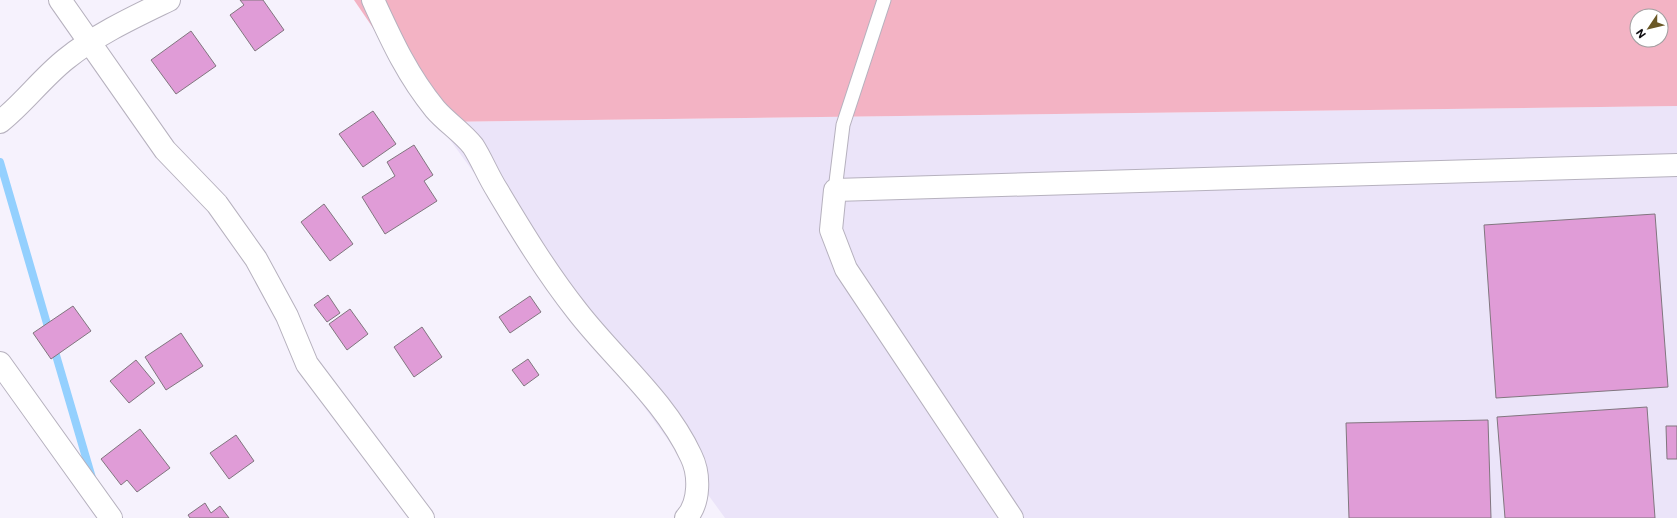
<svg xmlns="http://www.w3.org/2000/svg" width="1677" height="518" viewBox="0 0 1677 518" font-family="Commissioner,sans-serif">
<rect width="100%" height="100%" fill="#f6f2fd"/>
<!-- built -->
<path fill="#ebe4f9" d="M 1677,106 L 1677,518 L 725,518 L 437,122 Z"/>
<!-- green -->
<path fill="#f3b3c4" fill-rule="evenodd" d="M 354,0 L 1677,0 L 1677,106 L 437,122 ZM 1637,16 L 1661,16 L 1661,40 L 1637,40 Z"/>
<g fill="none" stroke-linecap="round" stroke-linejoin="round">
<!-- stream -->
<g stroke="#94d0fe" stroke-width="8">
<path d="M 0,162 L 50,334"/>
<path d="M 53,345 L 92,478"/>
</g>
</g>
<!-- building -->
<g fill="#e09cd7" stroke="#81767f">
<path d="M 240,0 L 263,0 L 284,30 L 255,51 L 230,15 L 244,5 Z"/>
<path d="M 191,31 L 216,66 L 176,94 L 151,60 Z"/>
<path d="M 373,111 L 396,144 L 363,167 L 339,134 Z"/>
<path d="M 414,145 L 433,175 L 424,181 L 437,201 L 385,234 L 362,197 L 395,176 L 387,162 Z"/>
<path d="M 324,204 L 353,244 L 330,261 L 301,222 Z"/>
<path d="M 1655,214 L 1668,387 L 1496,398 L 1484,225 Z"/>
<path d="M 328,295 L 340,313 L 327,322 L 314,305 Z"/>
<path d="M 530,296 L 541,312 L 510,333 L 499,317 Z"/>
<path d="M 73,306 L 91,331 L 51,359 L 33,333 Z"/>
<path d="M 350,309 L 368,334 L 347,350 L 329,324 Z"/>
<path d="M 422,327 L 442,357 L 414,377 L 394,347 Z"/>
<path d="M 181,333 L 203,366 L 166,390 L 145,357 Z"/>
<path d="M 528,359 L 539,375 L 524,386 L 512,370 Z"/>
<path d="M 136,360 L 155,383 L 129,403 L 110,381 Z"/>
<path d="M 1647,407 L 1655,518 L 1505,518 L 1497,417 Z"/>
<path d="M 1488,420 L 1491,518 L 1349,518 L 1346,423 Z"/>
<path d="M 1666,426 L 1677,426 L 1677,459 L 1667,459 Z"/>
<path d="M 140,429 L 170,468 L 137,492 L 127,480 L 121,485 L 101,459 Z"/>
<path d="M 236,435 L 254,461 L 229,479 L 210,453 Z"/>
<path d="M 205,503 L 211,513 L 220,506 L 229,518 L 190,518 L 188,515 Z"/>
</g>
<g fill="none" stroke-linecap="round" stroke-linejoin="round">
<defs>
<path id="service" d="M 835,190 L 843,125 L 884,0"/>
<g id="minor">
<path d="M 60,0 L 165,150 L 217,204 L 256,259 L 287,316 L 307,364 L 423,518"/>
<path d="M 373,0 C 391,39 407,75 435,109 C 446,122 462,132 473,146 C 482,160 488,176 497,190 C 522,232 547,273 577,311 C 614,359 665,400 691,456 C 700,474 700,503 686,518"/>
<path d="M 0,122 C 24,103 42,78 66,59 C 97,34 134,17 169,0"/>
<path d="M 0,363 L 111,518"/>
<path d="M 1012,518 L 846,269 L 831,230 L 835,190 L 1677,165"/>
</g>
</defs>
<!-- service casing -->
<use href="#service" stroke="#b6b1be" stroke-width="15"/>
<!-- minor casing -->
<use href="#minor" stroke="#b6b1be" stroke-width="24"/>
<!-- service -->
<use href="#service" stroke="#fff" stroke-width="13"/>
<!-- minor -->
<use href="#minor" stroke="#fff" stroke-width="22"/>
</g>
<!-- north arrow -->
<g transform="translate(1649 28) rotate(235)"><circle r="19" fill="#ffffff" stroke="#9f9e9f"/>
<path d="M0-3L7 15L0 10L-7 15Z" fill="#6a5826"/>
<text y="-6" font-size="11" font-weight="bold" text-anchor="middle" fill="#0e0c10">N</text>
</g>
</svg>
